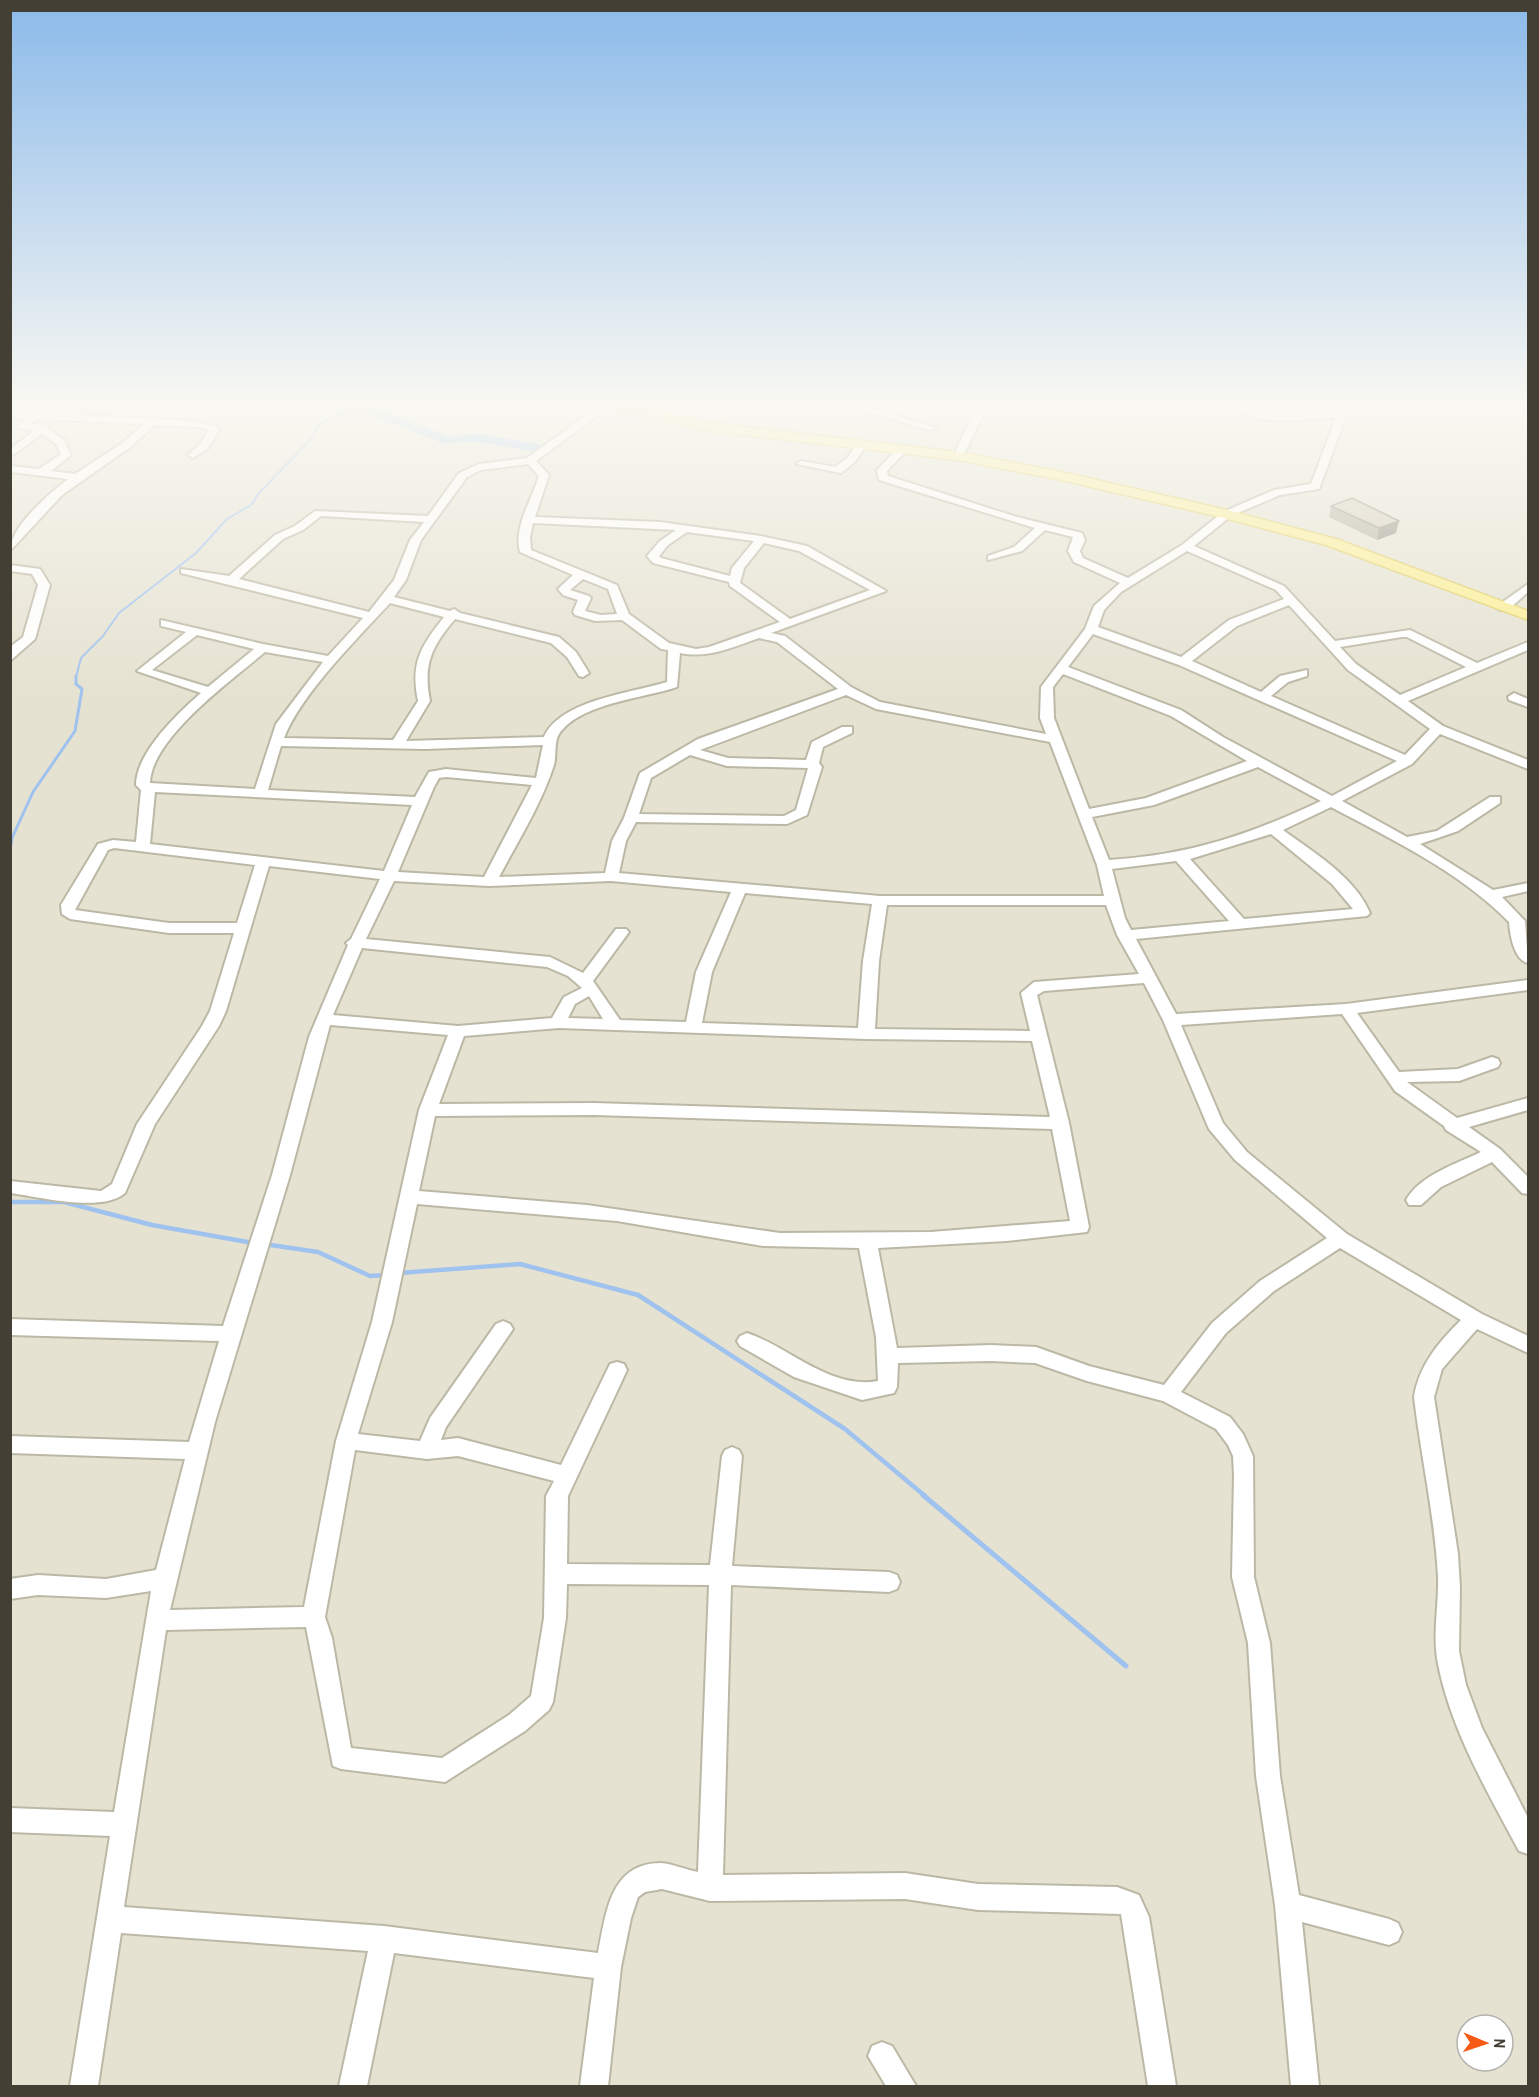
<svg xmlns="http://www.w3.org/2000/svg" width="1539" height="2097" viewBox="0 0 1539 2097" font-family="'Archivo Narrow',sans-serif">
<rect width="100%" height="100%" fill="#f1efe3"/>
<!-- residential -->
<path fill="#e5e2d1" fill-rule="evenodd" d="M 11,403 L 1528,403 L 1528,2086 L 11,2086 ZM 1467,2025 L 1503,2025 L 1503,2061 L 1467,2061 Z"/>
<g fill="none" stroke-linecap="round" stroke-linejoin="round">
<!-- stream-far3 -->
<path stroke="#9fc2ee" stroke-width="2" d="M 76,677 L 81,658 L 103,636 L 119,613 L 196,553 L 227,519 L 251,505 L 259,493 L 310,440 L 319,425 L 334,416 L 369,407"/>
<!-- stream-far2 -->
<path stroke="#9fc2ee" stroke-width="3" d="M 10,850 L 12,838 L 33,792 L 75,731 L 82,689 L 76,684 L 76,676"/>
<!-- stream-far1 -->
<g stroke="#9fc2ee" stroke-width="4.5">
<path d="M 10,1202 L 64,1202 L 152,1225 L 253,1243"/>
<path d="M 264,1244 L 318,1252 L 370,1276 L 385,1275"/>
<path d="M 399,1273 L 520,1264 L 638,1295 L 845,1429 L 925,1496"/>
</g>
<!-- stream -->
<path stroke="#9fc2ee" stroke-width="5" d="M 923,1495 L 1126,1666"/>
<!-- river -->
<path fill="#9fc2ee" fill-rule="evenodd" d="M 365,403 L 377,403 L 376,406 L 381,410 L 448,436 L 479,434 L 543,445 L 549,449 L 543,453 L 479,442 L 442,443 L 373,416 L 363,407 Z"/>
<defs>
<g id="minor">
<path d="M 604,403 L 612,405 L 536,461 L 549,475 L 535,517 L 660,522 L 761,536 L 807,546 L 886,591 L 771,633 L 785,636 L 851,687 L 880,702 L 1046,734 L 1040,718 L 1041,687 L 1085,629 L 1094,606 L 1120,583 L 1074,562 L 1068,551 L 1073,537 L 1045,530 L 1022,551 L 988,560 L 988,556 L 1014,547 L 1035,528 L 879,480 L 877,470 L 898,448 L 907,450 L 887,471 L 888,476 L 1017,517 L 1082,533 L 1085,540 L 1080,551 L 1083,558 L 1128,578 L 1182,545 L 1223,512 L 1274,490 L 1311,484 L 1336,418 C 1305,418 1249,429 1227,403 L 1238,403 L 1261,413 L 1338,412 L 1341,403 L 1351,403 L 1319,489 L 1280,495 L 1231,516 L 1194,546 L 1284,586 L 1335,641 L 1410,630 L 1477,663 L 1528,642 L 1528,650 L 1408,701 L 1443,726 L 1528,760 L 1528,769 L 1440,734 L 1412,764 L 1342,801 L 1407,837 L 1437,831 L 1490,797 L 1500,797 L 1500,803 L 1458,831 L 1420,844 L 1493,890 L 1528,883 L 1528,891 L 1502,897 L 1525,921 L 1528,963 C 1514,960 1510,935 1509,922 C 1460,872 1393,840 1331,807 L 1283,830 C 1313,852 1355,877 1370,913 L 1367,916 L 1136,939 L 1176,1014 L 1346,1004 L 1528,980 L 1528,990 L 1357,1013 L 1399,1072 L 1458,1069 L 1492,1057 L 1498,1059 L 1500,1063 L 1498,1067 L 1459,1081 L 1407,1082 L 1457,1118 L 1528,1098 L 1528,1110 L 1469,1127 L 1500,1149 L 1528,1177 L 1528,1194 L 1522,1193 L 1492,1162 L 1441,1187 L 1421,1205 L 1409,1205 L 1406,1200 C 1420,1175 1456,1164 1481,1152 L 1446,1130 L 1444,1126 L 1395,1091 L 1342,1014 L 1181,1025 L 1223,1123 L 1247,1152 L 1347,1234 L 1482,1314 L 1528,1336 L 1528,1353 L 1477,1329 L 1442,1369 L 1434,1397 L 1458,1554 L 1460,1588 L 1459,1651 L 1466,1685 L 1482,1728 L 1528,1818 L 1528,1854 L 1519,1851 C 1487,1791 1451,1730 1438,1664 C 1432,1635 1439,1606 1438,1577 C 1435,1517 1421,1457 1414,1397 C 1419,1365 1439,1342 1461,1320 L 1340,1248 L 1274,1291 L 1226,1333 L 1181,1392 L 1230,1417 L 1243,1434 L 1253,1456 L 1254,1577 L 1270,1643 L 1280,1776 L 1299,1895 L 1389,1919 L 1398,1923 L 1402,1932 L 1398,1941 L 1389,1945 L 1302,1922 L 1319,2086 L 1291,2086 L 1275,1905 L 1256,1776 L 1248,1643 L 1232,1577 L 1234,1475 L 1233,1456 L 1228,1445 L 1216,1429 L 1163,1401 L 1087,1381 L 1035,1363 L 991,1361 L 898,1363 L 897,1387 L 894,1393 L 862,1400 L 794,1377 L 740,1346 L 737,1341 L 740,1336 L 747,1333 C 789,1347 830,1390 878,1381 L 876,1337 L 859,1248 L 763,1246 L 617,1221 L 417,1204 L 392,1322 L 358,1434 L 420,1441 L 430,1418 L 496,1324 L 503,1321 L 510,1324 L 513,1329 L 446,1427 L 441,1440 L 458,1438 L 561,1465 L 610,1364 L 617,1362 L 624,1364 L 627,1370 L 568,1496 L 567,1564 L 710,1565 L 722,1456 L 725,1450 L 732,1447 L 739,1450 L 742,1456 L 732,1566 L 889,1572 L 897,1575 L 900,1582 L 897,1589 L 889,1592 L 731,1585 L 723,1875 L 905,1873 L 978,1884 L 1117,1887 L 1139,1895 L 1149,1917 L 1176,2086 L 1148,2086 L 1121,1914 L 978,1910 L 905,1899 L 710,1901 L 662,1889 L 645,1892 L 638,1897 L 631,1918 L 621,1967 L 608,2086 L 580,2086 L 594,1978 L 394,1953 L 367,2086 L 339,2086 L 368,1951 L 121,1933 L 98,2086 L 70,2086 L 110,1836 L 10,1832 L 10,1808 L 114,1812 L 151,1591 L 106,1598 L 38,1595 L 10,1599 L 10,1579 L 38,1575 L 106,1579 L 156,1570 L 185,1459 L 10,1453 L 10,1436 L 189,1442 L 219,1341 L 10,1335 L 10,1319 L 223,1326 L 272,1175 L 309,1037 L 348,945 L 346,943 L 351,939 L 380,879 L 269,866 L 226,1011 L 219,1026 L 155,1124 L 125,1193 C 102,1213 40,1197 10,1193 L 10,1181 L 101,1191 L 112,1184 L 137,1124 L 202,1026 L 210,1011 L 234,933 L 169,933 L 70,919 L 62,914 L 61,905 L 98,844 L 113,840 L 136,842 L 141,790 L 136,785 C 136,753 178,713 201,693 L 137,671 L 186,632 L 161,626 L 161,620 L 263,644 L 328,656 L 363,618 L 181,573 L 181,569 L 229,576 L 275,535 L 295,526 L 315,511 L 428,516 L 459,473 L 479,464 L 527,458 ZM 528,464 L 539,476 C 532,499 513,528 520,552 L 573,575 L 558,589 L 563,595 L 578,600 L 573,612 L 575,615 L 595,621 L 622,620 L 661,649 L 668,650 L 667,682 C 632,693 560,700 544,737 L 406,741 L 430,701 C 423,665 431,647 455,619 L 551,643 L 567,657 L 579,676 L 583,677 L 589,673 L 576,652 L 559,637 L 460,613 L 454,609 L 450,611 L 394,597 L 406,580 L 421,540 L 467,477 L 481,470 ZM 321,516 L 424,522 L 410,540 L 394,580 L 369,612 L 239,579 L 283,539 L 303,530 ZM 533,523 L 676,530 L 660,541 L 647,556 L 653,563 L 729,582 L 730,586 L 780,622 L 709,647 L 696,649 L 669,643 L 629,614 L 617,585 L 531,550 L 530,537 ZM 687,532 L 754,541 L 732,568 L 730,576 L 661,558 L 659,556 L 668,545 ZM 764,543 L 799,551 L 870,590 L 790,619 L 740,583 L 744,568 ZM 1187,551 L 1276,590 L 1284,599 L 1229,620 L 1181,657 L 1098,627 L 1104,610 L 1121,592 ZM 583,579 L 608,589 L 617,614 L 601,615 L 585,611 L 591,598 L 589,596 L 570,590 ZM 390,603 L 444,617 C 421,646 410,663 418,701 L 393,740 L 284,738 C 301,694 357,639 390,603 ZM 1289,605 L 1348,670 L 1430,729 L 1405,755 L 1271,696 L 1288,682 L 1307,676 L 1307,670 L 1280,676 L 1261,692 L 1192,661 L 1237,626 ZM 1093,634 L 1179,665 L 1397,761 L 1332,796 L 1223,737 L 1181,710 L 1068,667 ZM 197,635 L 254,649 L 208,687 L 152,670 ZM 1402,637 L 1407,637 L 1466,667 L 1400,695 L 1356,664 L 1340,647 ZM 759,638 L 777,642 L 838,689 L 698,739 L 640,773 L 624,818 L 612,841 L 605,873 L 499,877 C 518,841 541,805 554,765 C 557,754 553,739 562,730 C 585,703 644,698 677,687 L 680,653 C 708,659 733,647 759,638 ZM 265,652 L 323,662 L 276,724 L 255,789 L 150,783 C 151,738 233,679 265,652 ZM 1063,674 L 1171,716 L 1247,761 L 1146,798 L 1089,809 L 1054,718 L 1053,687 ZM 846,695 L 876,709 L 1050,742 L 1097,865 L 1104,896 L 880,896 L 619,873 L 626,841 L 636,822 L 787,824 L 807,815 L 822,767 L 819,763 L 823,747 L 852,733 L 852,727 L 842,727 L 812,742 L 806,760 L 728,758 L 700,750 ZM 543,745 L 536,778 L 446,769 L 429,772 L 415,797 L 268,790 L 281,746 L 425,749 ZM 690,755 L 727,766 L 808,768 L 796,810 L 784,816 L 639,814 L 651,778 ZM 1258,767 L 1321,801 C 1249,835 1189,855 1109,860 L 1092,817 L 1154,805 ZM 446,777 L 532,785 L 484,877 L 398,872 L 434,787 L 439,778 ZM 155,792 L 412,805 L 384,871 L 150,844 ZM 1271,834 L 1332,884 L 1353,909 L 1244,919 L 1190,859 ZM 114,848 L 255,865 L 237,923 L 169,923 L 75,910 L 108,850 ZM 1176,861 L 1229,921 L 1131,930 L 1125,918 L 1112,869 ZM 394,881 L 489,886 L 611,881 L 731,892 L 696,972 L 686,1022 L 620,1020 L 593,981 L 629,932 L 626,929 L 616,929 L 583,973 L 550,957 L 366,939 ZM 745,893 L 872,904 L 863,961 L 858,1028 L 702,1023 L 712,972 ZM 887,905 L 1106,905 L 1117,935 L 1139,974 L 1034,982 L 1021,993 L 1030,1031 L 875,1029 L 879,961 ZM 362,948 L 547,967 L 568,976 L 582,988 L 564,997 L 552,1018 L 458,1026 L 333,1015 ZM 1144,983 L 1163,1020 L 1209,1129 L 1235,1160 L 1327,1238 L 1260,1281 L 1212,1323 L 1164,1385 L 1089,1366 L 1036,1347 L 991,1345 L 897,1348 L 878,1248 L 1006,1241 L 1087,1232 L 1089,1227 L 1069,1123 L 1037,995 L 1044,991 ZM 589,996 L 603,1019 L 568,1018 L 575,1004 ZM 330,1025 L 448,1035 L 419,1110 L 372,1322 L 336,1441 L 304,1607 L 170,1610 L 215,1422 L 290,1175 ZM 559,1028 L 866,1039 L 1032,1041 L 1050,1117 L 594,1103 L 439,1104 L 464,1036 ZM 594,1115 L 1052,1129 L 1070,1221 L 931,1232 L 780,1233 L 587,1205 L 419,1191 L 435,1116 ZM 355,1450 L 427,1459 L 458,1456 L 554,1481 L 546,1496 L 544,1618 L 531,1696 L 509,1715 L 442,1758 L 351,1748 L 332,1638 L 325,1617 ZM 567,1584 L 709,1585 L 698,1872 C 687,1870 673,1864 661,1863 C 610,1863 606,1913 598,1953 L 384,1926 L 124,1907 L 166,1630 L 306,1627 L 333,1766 L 341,1769 L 445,1782 L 525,1731 L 549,1710 L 553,1702 L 566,1618 Z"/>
<path d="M 704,403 L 716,403 L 675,422 L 667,420 Z"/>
<path d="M 839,403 L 853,403 L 938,428 L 929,430 Z"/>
<path d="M 979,403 L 989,403 L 963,456 L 954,458 L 953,456 Z"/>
<path d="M 10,412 L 196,421 L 220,429 L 207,449 L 193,458 L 188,455 L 199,445 L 209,430 L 196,427 L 155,425 L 129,448 L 62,495 L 10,551 C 10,527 49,494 68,479 L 10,472 L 10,466 L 39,469 L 61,454 L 56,444 L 42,434 L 10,457 L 10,449 L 34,431 L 19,428 L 19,424 L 26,419 L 10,418 ZM 37,419 L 144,424 L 121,444 L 75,474 L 51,471 L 71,455 L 64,440 L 48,429 L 49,425 L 31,424 Z"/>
<path d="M 857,444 L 866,446 L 855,462 L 841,473 L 796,464 L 801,461 L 835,467 L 847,458 Z"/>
<path d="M 10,565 L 40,569 L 50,585 L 35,639 L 10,661 L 10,647 L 23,637 L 38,585 L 32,574 L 10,571 Z"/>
<path d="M 1528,584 L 1528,592 L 1508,610 L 1500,610 L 1500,604 Z"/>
<path d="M 1514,693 L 1528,699 L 1528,707 L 1509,700 L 1508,697 Z"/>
<path d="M 882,2042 L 892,2046 L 916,2086 L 886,2086 L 868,2056 L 872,2046 Z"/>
</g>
<path id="major" d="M 593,403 L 615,403 L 712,423 L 958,452 L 1057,471 L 1227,510 L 1336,539 L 1528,611 L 1528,620 L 1326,545 L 1224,518 L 1057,479 L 958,460 L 712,431 L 599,407 Z"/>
</defs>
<!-- minor casing -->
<use href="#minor" stroke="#bcb8a6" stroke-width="4"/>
<!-- major casing -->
<use href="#major" stroke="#e1ce62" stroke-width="3"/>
<!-- minor -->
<use href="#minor" fill="#fff" fill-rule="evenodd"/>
<!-- major -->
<use href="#major" fill="#fcee91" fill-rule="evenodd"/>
</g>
<!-- wall -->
<path fill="#b5af9f" d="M 1331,506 L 1396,533 L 1377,540 L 1329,517 Z"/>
<!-- shaded-wall -->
<path fill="#948f82" d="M 1399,521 L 1396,533 L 1377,540 L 1379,528 Z"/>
<!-- building -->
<path fill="#d3ccb9" stroke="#948f82" stroke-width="1.5" d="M 1352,498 L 1399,521 L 1379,528 L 1331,506 Z"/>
<!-- sky -->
<linearGradient id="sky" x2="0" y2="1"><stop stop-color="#8bbaea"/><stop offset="0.58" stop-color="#f9f8f2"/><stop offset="1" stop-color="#f9f8f2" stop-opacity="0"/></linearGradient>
<rect width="1539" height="696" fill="url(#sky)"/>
<!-- border -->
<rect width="1539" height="2097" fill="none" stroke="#433f34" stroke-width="24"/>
<!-- north arrow -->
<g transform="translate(1485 2043) rotate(92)"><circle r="28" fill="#ffffff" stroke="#b4b2ae" stroke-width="1.5"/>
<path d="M0-4.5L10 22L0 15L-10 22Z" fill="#f65a15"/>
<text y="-9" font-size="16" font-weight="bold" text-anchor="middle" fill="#433f34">N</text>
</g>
</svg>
